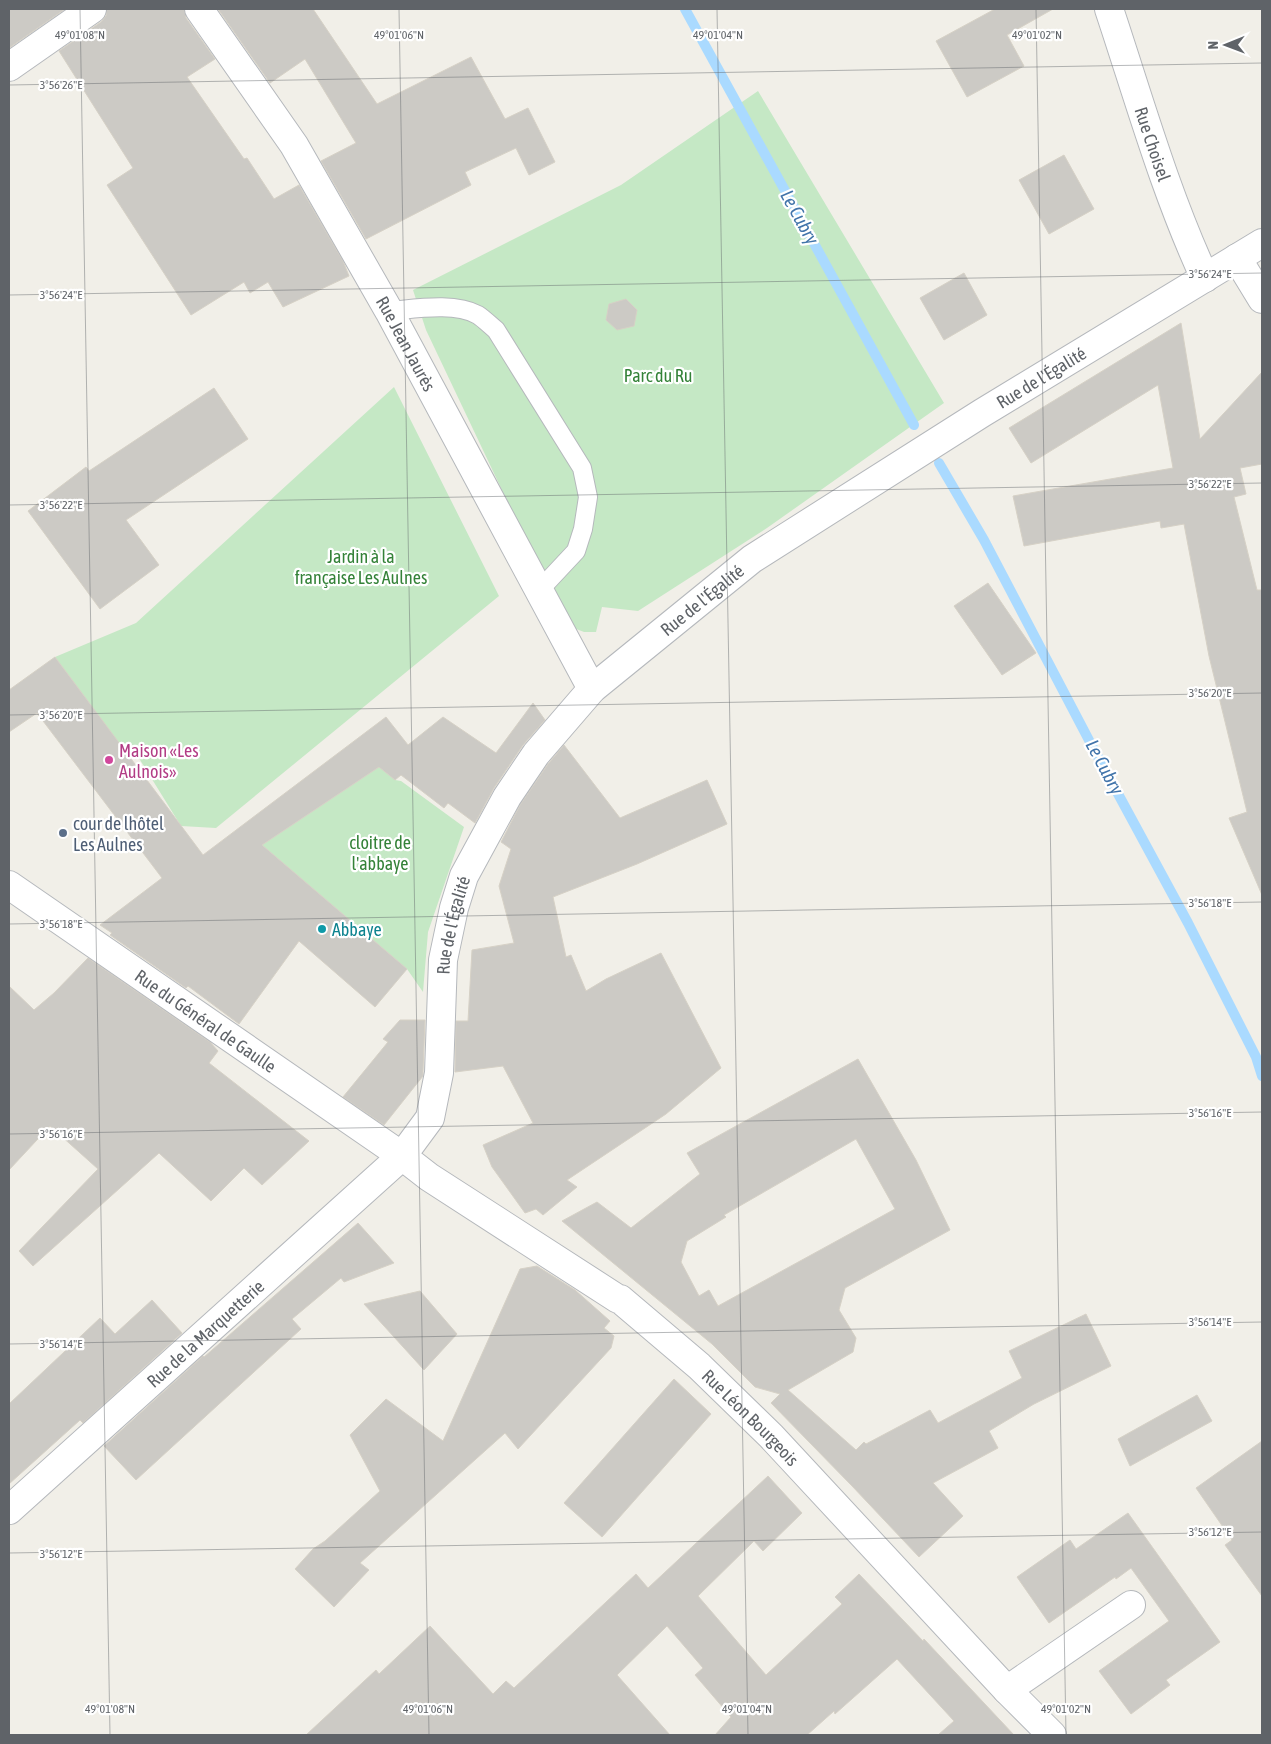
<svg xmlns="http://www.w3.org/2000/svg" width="1271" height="1744" viewBox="0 0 1271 1744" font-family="'Asap Condensed',sans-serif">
<rect width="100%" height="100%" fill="#f1efe8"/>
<!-- green -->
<g fill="#c5e8c5">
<path d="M 758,91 L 944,403 L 767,528 L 638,611 L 602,607 L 596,632 L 584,632 L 566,625 L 426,330 L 413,290 L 621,185 Z"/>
<path d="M 394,387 L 499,596 L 216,828 L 181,826 L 137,755 L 123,749 L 55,657 L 136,623 Z"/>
<path d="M 379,767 L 395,780 L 401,781 L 464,827 L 428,932 L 423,992 L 407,969 L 262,845 Z"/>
</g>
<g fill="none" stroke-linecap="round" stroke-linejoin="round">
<!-- stream -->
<g stroke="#aadaff" stroke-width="10">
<path d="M 685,9 L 914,425"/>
<path d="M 939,463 L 984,540 L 1091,744 L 1188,923 L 1256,1057 L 1262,1076"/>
</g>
</g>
<!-- building -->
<g fill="#cccac5" stroke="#d6d1c6" fill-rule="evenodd">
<path d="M 9,9 L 65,9 L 9,48 Z"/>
<path d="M 107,9 L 184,9 L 186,18 L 215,59 L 187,77 L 244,159 L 247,158 L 274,199 L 299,185 L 343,261 L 349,276 L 283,307 L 268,282 L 250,293 L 244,282 L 191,315 L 107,185 L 133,168 L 59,51 L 101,22 L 106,16 Z"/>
<path d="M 218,9 L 313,9 L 377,104 L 471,57 L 505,119 L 528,108 L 555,162 L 529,175 L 516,148 L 465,172 L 471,185 L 366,239 L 321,161 L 356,143 L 305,59 L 270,83 Z"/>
<path d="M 995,9 L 1053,9 L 1007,35 L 1024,66 L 967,97 L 936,41 Z"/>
<path d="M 1064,155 L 1094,209 L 1049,234 L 1019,180 Z"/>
<path d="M 964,273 L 987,315 L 944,340 L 920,298 Z"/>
<path d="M 626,299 L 637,310 L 634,326 L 617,330 L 606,320 L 609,304 Z"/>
<path d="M 1181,323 L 1200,439 L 1262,372 L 1262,464 L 1240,468 L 1246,494 L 1234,497 L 1257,590 L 1262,590 L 1262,895 L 1229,818 L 1247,812 L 1209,656 L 1184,524 L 1161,528 L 1160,521 L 1024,546 L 1013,496 L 1173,468 L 1158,385 L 1031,463 L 1009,428 Z"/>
<path d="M 214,388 L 248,439 L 126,520 L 159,565 L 100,609 L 28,511 L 86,467 L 89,471 Z"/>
<path d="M 988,583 L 1036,653 L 1002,675 L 954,606 Z"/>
<path d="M 55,657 L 203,855 L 386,717 L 408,745 L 443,717 L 496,753 L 533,703 L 545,720 L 523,745 L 494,788 L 475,823 L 448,803 L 444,808 L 401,775 L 395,780 L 379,767 L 262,845 L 407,969 L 375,1007 L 299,941 L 239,1024 L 188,986 L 186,988 L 110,935 L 112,933 L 100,925 L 162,878 L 37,713 L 9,732 L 9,690 Z"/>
<path d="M 564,745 L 620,818 L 707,780 L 727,824 L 637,864 L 553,897 L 566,957 L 571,955 L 586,991 L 606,979 L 661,953 L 721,1068 L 666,1114 L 567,1180 L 577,1187 L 543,1215 L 536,1209 L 525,1213 L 492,1167 L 483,1145 L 533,1123 L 503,1066 L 455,1072 L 456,1021 L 468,1021 L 472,950 L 514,943 L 499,886 L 511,849 L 501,842 L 520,805 L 548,764 Z"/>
<path d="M 88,958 L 210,1042 L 218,1051 L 209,1063 L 309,1141 L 262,1185 L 244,1168 L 211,1201 L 159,1153 L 33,1266 L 19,1251 L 98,1169 L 50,1126 L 9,1170 L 9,986 L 34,1010 L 54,993 Z"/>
<path d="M 400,1020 L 425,1020 L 423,1071 L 423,1076 L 384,1125 L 343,1097 L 388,1042 L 383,1039 Z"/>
<path d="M 858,1059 L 916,1160 L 950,1230 L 845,1288 L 839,1310 L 856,1338 L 853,1352 L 788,1390 L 856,1450 L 864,1442 L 866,1444 L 930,1410 L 938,1423 L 1022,1378 L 1009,1351 L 1086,1314 L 1111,1366 L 1034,1404 L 989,1431 L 998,1448 L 933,1483 L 963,1516 L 919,1557 L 852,1486 L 771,1403 L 780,1394 L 755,1387 L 712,1344 L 562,1221 L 597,1202 L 631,1228 L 700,1174 L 687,1153 ZM 856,1139 L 895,1209 L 718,1306 L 709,1290 L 699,1296 L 681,1262 L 687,1241 L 726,1217 L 724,1215 Z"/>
<path d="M 358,1223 L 394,1263 L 344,1282 L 341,1278 L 292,1319 L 301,1329 L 136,1480 L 104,1446 L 203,1356 L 204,1357 Z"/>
<path d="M 537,1266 L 575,1290 L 610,1321 L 604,1328 L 614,1336 L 611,1348 L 518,1449 L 505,1433 L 360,1563 L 369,1570 L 334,1607 L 295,1569 L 313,1549 L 325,1541 L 380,1491 L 350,1435 L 386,1399 L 443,1441 L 520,1269 Z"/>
<path d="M 420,1291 L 457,1334 L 424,1370 L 364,1304 Z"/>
<path d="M 152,1300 L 182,1333 L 83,1423 L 80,1420 L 9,1484 L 9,1404 L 100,1318 L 115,1334 Z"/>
<path d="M 674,1379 L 711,1414 L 602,1537 L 564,1503 Z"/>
<path d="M 1197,1395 L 1212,1421 L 1130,1466 L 1118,1439 Z"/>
<path d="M 1262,1441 L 1262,1596 L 1225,1545 L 1232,1540 L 1196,1488 Z"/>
<path d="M 768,1476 L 802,1513 L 763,1551 L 754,1541 L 698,1596 L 766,1675 L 842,1604 L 835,1597 L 859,1574 L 923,1641 L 924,1639 L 1014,1735 L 938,1735 L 954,1721 L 897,1659 L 835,1714 L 834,1711 L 807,1735 L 715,1735 L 731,1717 L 695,1675 L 703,1668 L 667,1626 L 617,1675 L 670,1735 L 306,1735 L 376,1670 L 379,1674 L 430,1626 L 493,1694 L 506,1681 L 514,1688 L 636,1574 L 648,1588 Z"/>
<path d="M 1128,1513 L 1220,1642 L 1166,1680 L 1170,1685 L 1131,1714 L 1099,1671 L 1169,1621 L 1131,1568 L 1116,1579 L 1115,1577 L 1049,1623 L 1017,1577 L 1070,1540 L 1076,1549 Z"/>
</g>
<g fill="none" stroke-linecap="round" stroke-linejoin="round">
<defs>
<path id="service" d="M 389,311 C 415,309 454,302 478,315 C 484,319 490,325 496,330 L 582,468 L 588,497 L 583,529 L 576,551 L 547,582 L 537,587"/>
<g id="minor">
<path id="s1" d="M 199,9 L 294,145 L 389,311 L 592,689"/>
<path id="s2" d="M 1109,9 C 1139,99 1165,192 1205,278"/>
<path d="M 9,67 L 92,9"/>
<path d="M 1237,258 L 1262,299"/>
<path id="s3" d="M 9,1510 L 402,1156"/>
<path d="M 1007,1690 L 1131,1605"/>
</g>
<g id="tertiary">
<path id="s4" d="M 9,885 L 402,1156 L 429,1177 L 618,1299 L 620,1299 L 699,1366 L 771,1436 L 1007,1690 L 1052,1735"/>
<path id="s5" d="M 402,1156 L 430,1118 L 439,1073 L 443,960 L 454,908 L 464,876 L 507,797 L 536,754 L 592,689 L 752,559 L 982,413 L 1262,243"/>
</g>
</defs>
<!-- service casing -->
<use href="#service" stroke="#b5b8bc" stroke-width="20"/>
<!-- minor casing -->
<use href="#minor" stroke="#b5b8bc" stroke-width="30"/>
<!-- tertiary casing -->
<use href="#tertiary" stroke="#b5b8bc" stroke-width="30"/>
<!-- service -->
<use href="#service" stroke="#fff" stroke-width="18"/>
<!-- minor -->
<use href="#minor" stroke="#fff" stroke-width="28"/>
<!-- tertiary -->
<use href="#tertiary" stroke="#fff" stroke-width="28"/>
</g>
<!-- ticks -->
<path fill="none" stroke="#5f6368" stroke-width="1" stroke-opacity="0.45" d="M 80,9 L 110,1735M 399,9 L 429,1735M 717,9 L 748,1735M 1036,9 L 1066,1735M 9,85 L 1262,63M 9,295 L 1262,273M 9,505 L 1262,483M 9,715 L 1262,693M 9,924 L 1262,902M 9,1134 L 1262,1112M 9,1344 L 1262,1322M 9,1553 L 1262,1532"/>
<!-- markers -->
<circle fill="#d1479c" stroke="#fff" stroke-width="2" cx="109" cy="760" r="5"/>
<circle fill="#5c6f8a" stroke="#fff" stroke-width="2" cx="63" cy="833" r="5"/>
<circle fill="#0f9aa8" stroke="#fff" stroke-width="2" cx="322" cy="929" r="5"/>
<g text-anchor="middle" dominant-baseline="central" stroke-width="4.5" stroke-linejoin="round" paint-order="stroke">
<!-- street labels -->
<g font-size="18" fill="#5f6368" stroke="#fff">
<text stroke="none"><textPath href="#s2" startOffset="142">Rue Choisel</textPath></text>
<text stroke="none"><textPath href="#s1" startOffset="394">Rue Jean Jaurès</textPath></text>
<text stroke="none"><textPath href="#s5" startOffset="1068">Rue de l'Égalité</textPath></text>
<text stroke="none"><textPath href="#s5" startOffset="662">Rue de l'Égalité</textPath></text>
<text stroke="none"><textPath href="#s5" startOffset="242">Rue de l'Égalité</textPath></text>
<text stroke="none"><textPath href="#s4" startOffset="239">Rue du Général de Gaulle</textPath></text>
<text stroke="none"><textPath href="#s3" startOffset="264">Rue de la Marquetterie</textPath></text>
<text stroke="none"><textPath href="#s4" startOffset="915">Rue Léon Bourgeois</textPath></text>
</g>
<!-- park labels -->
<g font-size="18" fill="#348238" stroke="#fff">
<text x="658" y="375">Parc du Ru</text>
<text x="361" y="556">Jardin à la<tspan x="361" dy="21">française Les Aulnes</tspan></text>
<text x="380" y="842">cloitre de<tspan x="380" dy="21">l'abbaye</tspan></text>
</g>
<!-- hotel labels -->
<g font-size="18" fill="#b23c85" stroke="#fff" text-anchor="start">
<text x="119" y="750">Maison «Les<tspan x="119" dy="21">Aulnois»</tspan></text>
</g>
<!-- service labels -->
<g font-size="18" fill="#4e5e75" stroke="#fff" text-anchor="start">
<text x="73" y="823">cour de lhôtel<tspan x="73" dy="21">Les Aulnes</tspan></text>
</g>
<!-- culture labels -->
<g font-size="18" fill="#0d838f" stroke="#fff" text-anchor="start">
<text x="332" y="929">Abbaye</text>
</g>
<!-- water labels -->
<g font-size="19" font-style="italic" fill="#4174aa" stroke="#fff">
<text transform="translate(800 217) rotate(61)">Le Cubry</text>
<text transform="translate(1105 767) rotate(62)">Le Cubry</text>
</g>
</g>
<g font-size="12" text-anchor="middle" fill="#5f6368" stroke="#fff" stroke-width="4.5" stroke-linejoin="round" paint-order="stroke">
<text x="80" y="39">49°01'08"N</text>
<text x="399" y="39">49°01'06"N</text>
<text x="718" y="39">49°01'04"N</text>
<text x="1037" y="39">49°01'02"N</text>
<text x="61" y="89">3°56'26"E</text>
<text x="1210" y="278">3°56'24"E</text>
<text x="61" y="299">3°56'24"E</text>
<text x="1210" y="488">3°56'22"E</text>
<text x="61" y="509">3°56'22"E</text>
<text x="1210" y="697">3°56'20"E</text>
<text x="61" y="719">3°56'20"E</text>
<text x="1210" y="907">3°56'18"E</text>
<text x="61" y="928">3°56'18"E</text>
<text x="1210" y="1117">3°56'16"E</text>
<text x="61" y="1138">3°56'16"E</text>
<text x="1210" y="1326">3°56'14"E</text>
<text x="61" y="1348">3°56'14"E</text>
<text x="1210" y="1536">3°56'12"E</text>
<text x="61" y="1558">3°56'12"E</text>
<text x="110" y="1713">49°01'08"N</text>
<text x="428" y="1713">49°01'06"N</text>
<text x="747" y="1713">49°01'04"N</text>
<text x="1066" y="1713">49°01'02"N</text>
</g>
<!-- border -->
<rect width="1271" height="1744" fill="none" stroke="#5f6368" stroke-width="20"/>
<!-- north arrow -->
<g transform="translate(1226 45) rotate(269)" stroke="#ffffff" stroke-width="4" paint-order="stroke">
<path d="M0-4L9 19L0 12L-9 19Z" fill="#5f6368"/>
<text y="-8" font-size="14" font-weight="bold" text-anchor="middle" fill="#5f6368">N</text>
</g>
</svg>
